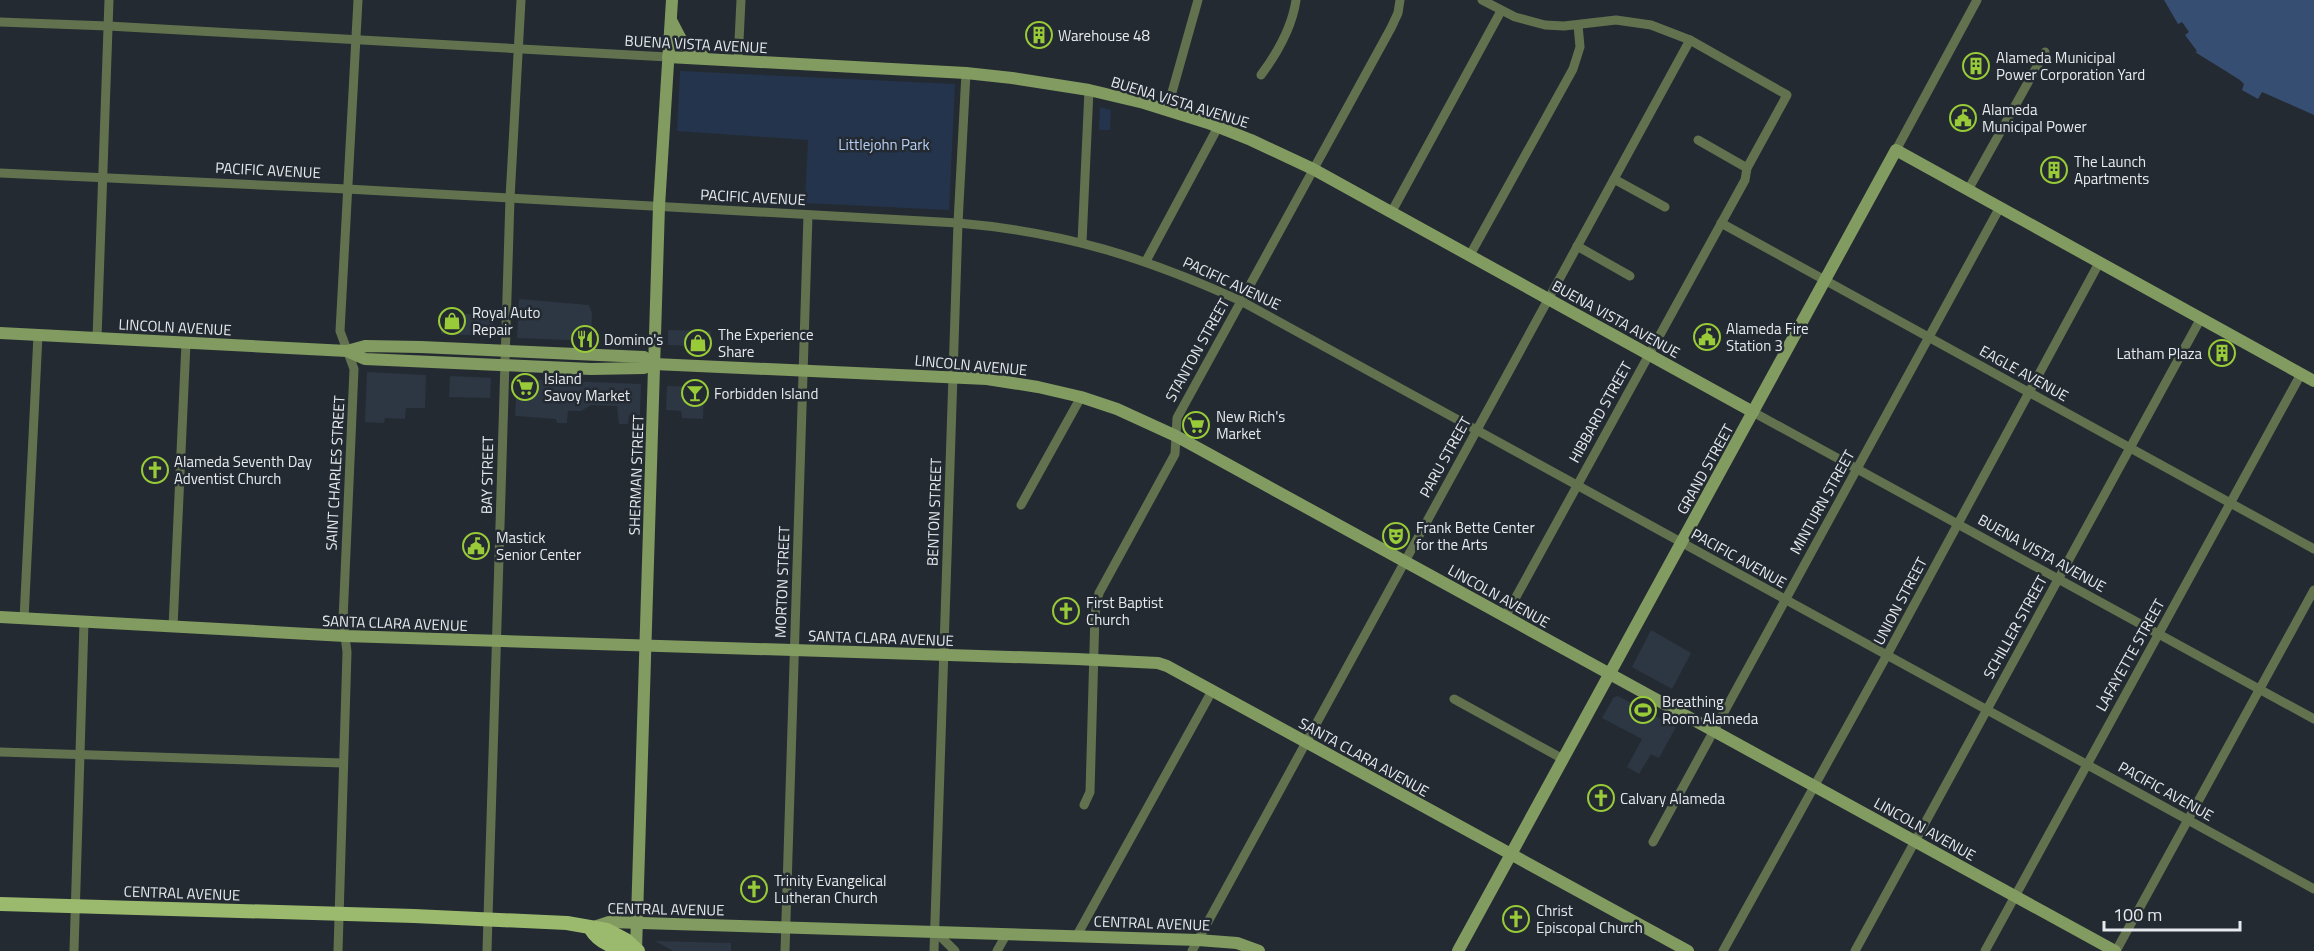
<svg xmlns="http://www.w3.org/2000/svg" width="2314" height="951" viewBox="0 0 2314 951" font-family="'Titillium Web',sans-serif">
<rect width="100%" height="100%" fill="#242a32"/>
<!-- built -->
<g fill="#2d3643">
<path d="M 519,299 L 589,305 L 592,313 L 591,341 L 517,338 Z"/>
<path d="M 441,313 L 493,315 L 493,336 L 441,334 Z"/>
<path d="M 668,330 L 711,331 L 710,347 L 668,345 Z"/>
<path d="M 367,372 L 426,375 L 425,408 L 406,408 L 405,419 L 385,418 L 384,423 L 365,422 Z"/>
<path d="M 450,376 L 491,378 L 490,398 L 449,397 Z"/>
<path d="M 517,379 L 641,384 L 640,415 L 629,415 L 628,424 L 619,424 L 617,406 L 591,405 L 581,411 L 568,411 L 567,423 L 557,423 L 556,419 L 515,416 Z"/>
<path d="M 667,386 L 704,387 L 703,419 L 682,418 L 681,411 L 666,410 Z"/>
<path d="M 1651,630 L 1691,653 L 1672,689 L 1632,667 Z"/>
<path d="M 1618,696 L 1676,727 L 1659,758 L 1651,754 L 1639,774 L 1627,767 L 1642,739 L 1602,718 L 1614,697 Z"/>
<path d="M 655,941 L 731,943 L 731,951 L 673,951 Z"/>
</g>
<!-- green -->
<g fill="#24344c">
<path d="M 680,71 L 955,84 L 949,210 L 805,203 L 808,140 L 677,131 Z"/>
<path d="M 1100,107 L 1111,110 L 1110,130 L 1099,130 Z"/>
</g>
<!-- water -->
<path fill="#364e71" d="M 2154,0 L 2314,0 L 2314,115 L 2262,92 L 2258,99 L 2242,90 L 2244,84 L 2240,80 L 2195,52 L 2192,56 Z"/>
<!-- pier -->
<path fill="#242a32" d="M 2151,0 L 2164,0 L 2178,24 L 2182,22 L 2189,32 L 2185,35 L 2197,51 L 2190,58 L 2161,11 Z"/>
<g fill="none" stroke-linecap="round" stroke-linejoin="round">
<!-- street -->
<g stroke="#62724e" stroke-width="9">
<path d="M 1482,0 L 1515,17 L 1545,25 L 1564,26 L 1616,20 L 1651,25 L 1690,40 L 1787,95 L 1747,168 L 1745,180 L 1505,617"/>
<path d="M 0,22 L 108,26 L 668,57"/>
<path d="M 738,61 L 741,0"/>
<path d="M 1261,75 C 1278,52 1292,28 1296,0"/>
<path d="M 1167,110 L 1198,0"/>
<path d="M 1698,140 L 1747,168"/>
<path d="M 1896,150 L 1977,0"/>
<path d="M 0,173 L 347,189 L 958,223 C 1064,232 1144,257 1241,301 L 2314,889"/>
<path d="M 1614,179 L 1665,207"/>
<path d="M 1968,190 L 2045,52"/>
<path d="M 1391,213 L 1501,11"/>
<path d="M 1721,223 L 2314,549"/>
<path d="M 1082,242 L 1089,90"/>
<path d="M 1577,246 L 1630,276"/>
<path d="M 1470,255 L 1573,69 L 1580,47 L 1578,25"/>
<path d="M 1146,261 L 1218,127"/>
<path d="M 97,338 L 109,0"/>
<path d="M 1753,412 L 2314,719"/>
<path d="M 1021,505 L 1081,397"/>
<path d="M 24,619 L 38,335"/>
<path d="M 173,627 L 186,343"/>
<path d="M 1454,699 L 1563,759"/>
<path d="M 0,752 L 343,763"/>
<path d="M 1084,805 L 1090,792 L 1095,614 L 1099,593 L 1175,454 L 1177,418 L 1391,28 L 1398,13 L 1400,0"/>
<path d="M 1653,842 L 2000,207"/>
<path d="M 936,932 L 955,951"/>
<path d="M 1076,937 L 1212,691"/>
<path d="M 74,951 L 84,622"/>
<path d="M 338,951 L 347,652 L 343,620 L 354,369 L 340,331 L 358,0"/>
<path d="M 487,951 L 510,198 L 521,0"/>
<path d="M 785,951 L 808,215"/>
<path d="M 934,951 L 958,223 L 966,73"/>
<path d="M 997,951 L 1006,935"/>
<path d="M 1192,951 L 1690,40"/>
<path d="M 1723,951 L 1887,655 L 2099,263"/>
<path d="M 1855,951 L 2201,318"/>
<path d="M 1985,951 L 2301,374"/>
<path d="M 2116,951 L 2314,590"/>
</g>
<!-- secondary -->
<g stroke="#829b60" stroke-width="12">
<path d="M 672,22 L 684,45 L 703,56"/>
<path d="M 668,57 L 966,73 L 1012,78 L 1089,90 L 1144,103 L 1208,123 L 1251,140 L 1313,169 L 1753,412"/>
<path d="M 0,333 L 347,351 L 365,346 L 421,347 L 644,357 L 654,364"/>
<path d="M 347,351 L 365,359 L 591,369 L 644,368 L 654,364 L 987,379 L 1038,387 L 1081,397 L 1117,409 L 1176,436 L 2115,951"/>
<path d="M 0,617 L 345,636 L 1076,659 L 1158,663 L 1167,666 L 1688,951"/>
<path d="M 591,928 L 609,922 L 1198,940 L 1237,943 L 1259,951"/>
<path d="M 636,950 L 659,206 L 672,0"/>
<path d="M 1458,951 L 1896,150 L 2314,381"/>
</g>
<!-- primary -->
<g stroke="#9bba6e" stroke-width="14">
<path d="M 0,904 L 414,916 L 567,923 L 607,930 L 626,940 L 638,951"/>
<path d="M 590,928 C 600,945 617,949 636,950"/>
</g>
</g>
<!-- icons -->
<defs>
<symbol id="building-ring" viewBox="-11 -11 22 22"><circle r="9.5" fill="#242a32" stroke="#98cb37" stroke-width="1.5"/><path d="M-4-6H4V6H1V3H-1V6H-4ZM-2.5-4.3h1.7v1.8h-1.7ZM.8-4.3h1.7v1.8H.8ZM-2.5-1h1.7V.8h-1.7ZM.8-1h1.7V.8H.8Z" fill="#98cb37"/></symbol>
<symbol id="civic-ring" viewBox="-11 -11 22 22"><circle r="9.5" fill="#242a32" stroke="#98cb37" stroke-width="1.5"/><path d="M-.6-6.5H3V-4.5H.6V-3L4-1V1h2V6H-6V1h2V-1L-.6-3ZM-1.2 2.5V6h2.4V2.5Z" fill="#98cb37"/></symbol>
<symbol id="shop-ring" viewBox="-11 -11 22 22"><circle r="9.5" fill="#242a32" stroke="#98cb37" stroke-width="1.5"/><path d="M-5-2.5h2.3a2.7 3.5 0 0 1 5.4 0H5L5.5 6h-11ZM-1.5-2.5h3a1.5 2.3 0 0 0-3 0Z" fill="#98cb37"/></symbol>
<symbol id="restaurant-ring" viewBox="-11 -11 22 22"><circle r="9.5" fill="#242a32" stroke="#98cb37" stroke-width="1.5"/><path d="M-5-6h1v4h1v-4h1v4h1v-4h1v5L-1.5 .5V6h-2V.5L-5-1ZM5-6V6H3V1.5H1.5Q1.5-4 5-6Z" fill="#98cb37"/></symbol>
<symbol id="supermarket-ring" viewBox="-11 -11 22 22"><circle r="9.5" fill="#242a32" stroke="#98cb37" stroke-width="1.5"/><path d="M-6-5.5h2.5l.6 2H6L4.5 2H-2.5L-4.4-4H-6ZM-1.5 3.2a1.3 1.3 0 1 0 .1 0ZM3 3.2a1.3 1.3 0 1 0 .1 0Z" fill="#98cb37"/></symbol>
<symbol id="bar-ring" viewBox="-11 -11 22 22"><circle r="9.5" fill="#242a32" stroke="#98cb37" stroke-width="1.5"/><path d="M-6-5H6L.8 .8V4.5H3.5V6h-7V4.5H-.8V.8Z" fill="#98cb37"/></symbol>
<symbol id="church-ring" viewBox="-11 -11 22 22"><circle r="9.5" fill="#242a32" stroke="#98cb37" stroke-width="1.5"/><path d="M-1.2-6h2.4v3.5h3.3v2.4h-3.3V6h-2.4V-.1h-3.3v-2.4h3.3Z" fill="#98cb37"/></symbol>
<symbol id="theatre-ring" viewBox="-11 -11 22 22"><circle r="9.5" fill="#242a32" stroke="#98cb37" stroke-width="1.5"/><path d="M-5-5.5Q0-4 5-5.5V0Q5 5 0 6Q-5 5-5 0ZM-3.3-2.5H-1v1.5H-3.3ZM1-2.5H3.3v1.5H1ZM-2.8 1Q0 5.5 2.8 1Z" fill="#98cb37"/></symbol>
<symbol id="stadium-ring" viewBox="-11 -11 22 22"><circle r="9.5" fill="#242a32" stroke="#98cb37" stroke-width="1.5"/><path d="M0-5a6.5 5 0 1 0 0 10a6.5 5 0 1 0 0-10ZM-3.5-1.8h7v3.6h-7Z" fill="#98cb37"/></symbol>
</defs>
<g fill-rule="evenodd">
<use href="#building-ring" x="1024" y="20" width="30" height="30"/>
<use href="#building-ring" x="1961" y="51" width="30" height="30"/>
<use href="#civic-ring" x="1948" y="103" width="30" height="30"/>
<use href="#building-ring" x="2039" y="155" width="30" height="30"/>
<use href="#shop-ring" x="437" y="306" width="30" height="30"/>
<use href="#civic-ring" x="1692" y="322" width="30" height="30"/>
<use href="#restaurant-ring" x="570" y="324" width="30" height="30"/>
<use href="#shop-ring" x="683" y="328" width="30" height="30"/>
<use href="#building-ring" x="2207" y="338" width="30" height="30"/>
<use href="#supermarket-ring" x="510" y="372" width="30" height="30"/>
<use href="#bar-ring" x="680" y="378" width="30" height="30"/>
<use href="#supermarket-ring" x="1181" y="410" width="30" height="30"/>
<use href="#church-ring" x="140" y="455" width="30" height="30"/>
<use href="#theatre-ring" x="1381" y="521" width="30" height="30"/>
<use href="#civic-ring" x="461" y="531" width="30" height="30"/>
<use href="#church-ring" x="1051" y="596" width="30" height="30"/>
<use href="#stadium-ring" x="1628" y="695" width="30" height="30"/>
<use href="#church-ring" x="1586" y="783" width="30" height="30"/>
<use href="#church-ring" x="739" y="874" width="30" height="30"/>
<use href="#church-ring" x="1501" y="904" width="30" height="30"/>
</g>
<g text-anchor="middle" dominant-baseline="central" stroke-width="5" stroke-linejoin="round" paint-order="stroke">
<!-- poi labels -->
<g font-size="15" fill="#e6eaef" stroke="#242a32" text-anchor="start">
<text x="1058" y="35">Warehouse 48</text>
<text x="1996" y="57">Alameda Municipal<tspan x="1996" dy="17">Power Corporation Yard</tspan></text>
<text x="1982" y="109">Alameda<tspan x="1982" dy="17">Municipal Power</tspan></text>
<text x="2074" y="161">The Launch<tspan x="2074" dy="17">Apartments</tspan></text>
<text x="472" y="312">Royal Auto<tspan x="472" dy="17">Repair</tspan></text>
<text x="1726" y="328">Alameda Fire<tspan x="1726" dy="17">Station 3</tspan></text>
<text x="718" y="334">The Experience<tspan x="718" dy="17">Share</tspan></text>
<text x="604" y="339">Domino's</text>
<text x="2202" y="353" text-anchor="end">Latham Plaza</text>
<text x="544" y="378">Island<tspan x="544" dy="17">Savoy Market</tspan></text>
<text x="714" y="393">Forbidden Island</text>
<text x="1216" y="416">New Rich's<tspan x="1216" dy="17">Market</tspan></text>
<text x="174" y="461">Alameda Seventh Day<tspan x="174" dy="17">Adventist Church</tspan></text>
<text x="1416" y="527">Frank Bette Center<tspan x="1416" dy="17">for the Arts</tspan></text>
<text x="496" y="537">Mastick<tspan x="496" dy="17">Senior Center</tspan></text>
<text x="1086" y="602">First Baptist<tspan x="1086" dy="17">Church</tspan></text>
<text x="1662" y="701">Breathing<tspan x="1662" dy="17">Room Alameda</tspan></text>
<text x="1620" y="798">Calvary Alameda</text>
<text x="774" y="880">Trinity Evangelical<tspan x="774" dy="17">Lutheran Church</tspan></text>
<text x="1536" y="910">Christ<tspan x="1536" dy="17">Episcopal Church</tspan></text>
</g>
<!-- street labels -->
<g font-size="15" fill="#e6eaef" stroke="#242a32">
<text transform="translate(696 44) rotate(3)">BUENA VISTA AVENUE</text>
<text transform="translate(1180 102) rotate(17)">BUENA VISTA AVENUE</text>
<text transform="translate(268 170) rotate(3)">PACIFIC AVENUE</text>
<text transform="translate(753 197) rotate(3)">PACIFIC AVENUE</text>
<text transform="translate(1232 283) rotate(25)">PACIFIC AVENUE</text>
<text transform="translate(1616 319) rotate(29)">BUENA VISTA AVENUE</text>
<text transform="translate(175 327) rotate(3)">LINCOLN AVENUE</text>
<text transform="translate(1197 350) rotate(-61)">STANTON STREET</text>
<text transform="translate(971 365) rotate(5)">LINCOLN AVENUE</text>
<text transform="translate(2024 373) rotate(29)">EAGLE AVENUE</text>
<text transform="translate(1600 412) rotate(-61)">HIBBARD STREET</text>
<text transform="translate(1445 457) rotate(-61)">PARU STREET</text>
<text transform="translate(1705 469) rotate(-61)">GRAND STREET</text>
<text transform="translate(335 473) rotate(-87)">SAINT CHARLES STREET</text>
<text transform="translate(487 475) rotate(-89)">BAY STREET</text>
<text transform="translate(636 475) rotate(-88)">SHERMAN STREET</text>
<text transform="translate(1822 502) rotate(-61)">MINTURN STREET</text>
<text transform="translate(934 512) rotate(-88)">BENTON STREET</text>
<text transform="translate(2042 553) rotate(29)">BUENA VISTA AVENUE</text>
<text transform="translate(1739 558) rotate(29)">PACIFIC AVENUE</text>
<text transform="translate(782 582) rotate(-88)">MORTON STREET</text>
<text transform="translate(1499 596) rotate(29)">LINCOLN AVENUE</text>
<text transform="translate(1900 601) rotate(-62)">UNION STREET</text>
<text transform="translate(395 623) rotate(2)">SANTA CLARA AVENUE</text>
<text transform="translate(2015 627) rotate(-61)">SCHILLER STREET</text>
<text transform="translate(881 638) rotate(2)">SANTA CLARA AVENUE</text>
<text transform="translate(2130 655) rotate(-61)">LAFAYETTE STREET</text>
<text transform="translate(1364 757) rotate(29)">SANTA CLARA AVENUE</text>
<text transform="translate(2166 791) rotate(29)">PACIFIC AVENUE</text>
<text transform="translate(1925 829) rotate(29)">LINCOLN AVENUE</text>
<text transform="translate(182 893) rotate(2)">CENTRAL AVENUE</text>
<text transform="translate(666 909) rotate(1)">CENTRAL AVENUE</text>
<text transform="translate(1152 923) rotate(2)">CENTRAL AVENUE</text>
</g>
<!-- park labels -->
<g font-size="15" fill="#b6cef3" stroke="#242a32">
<text x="884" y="144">Littlejohn Park</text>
</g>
</g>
<!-- scale -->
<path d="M2104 921v9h136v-9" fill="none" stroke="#e6eaef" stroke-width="3"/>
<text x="2113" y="921" font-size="18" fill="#e6eaef" stroke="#242a32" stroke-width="4.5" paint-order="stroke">100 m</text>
</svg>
